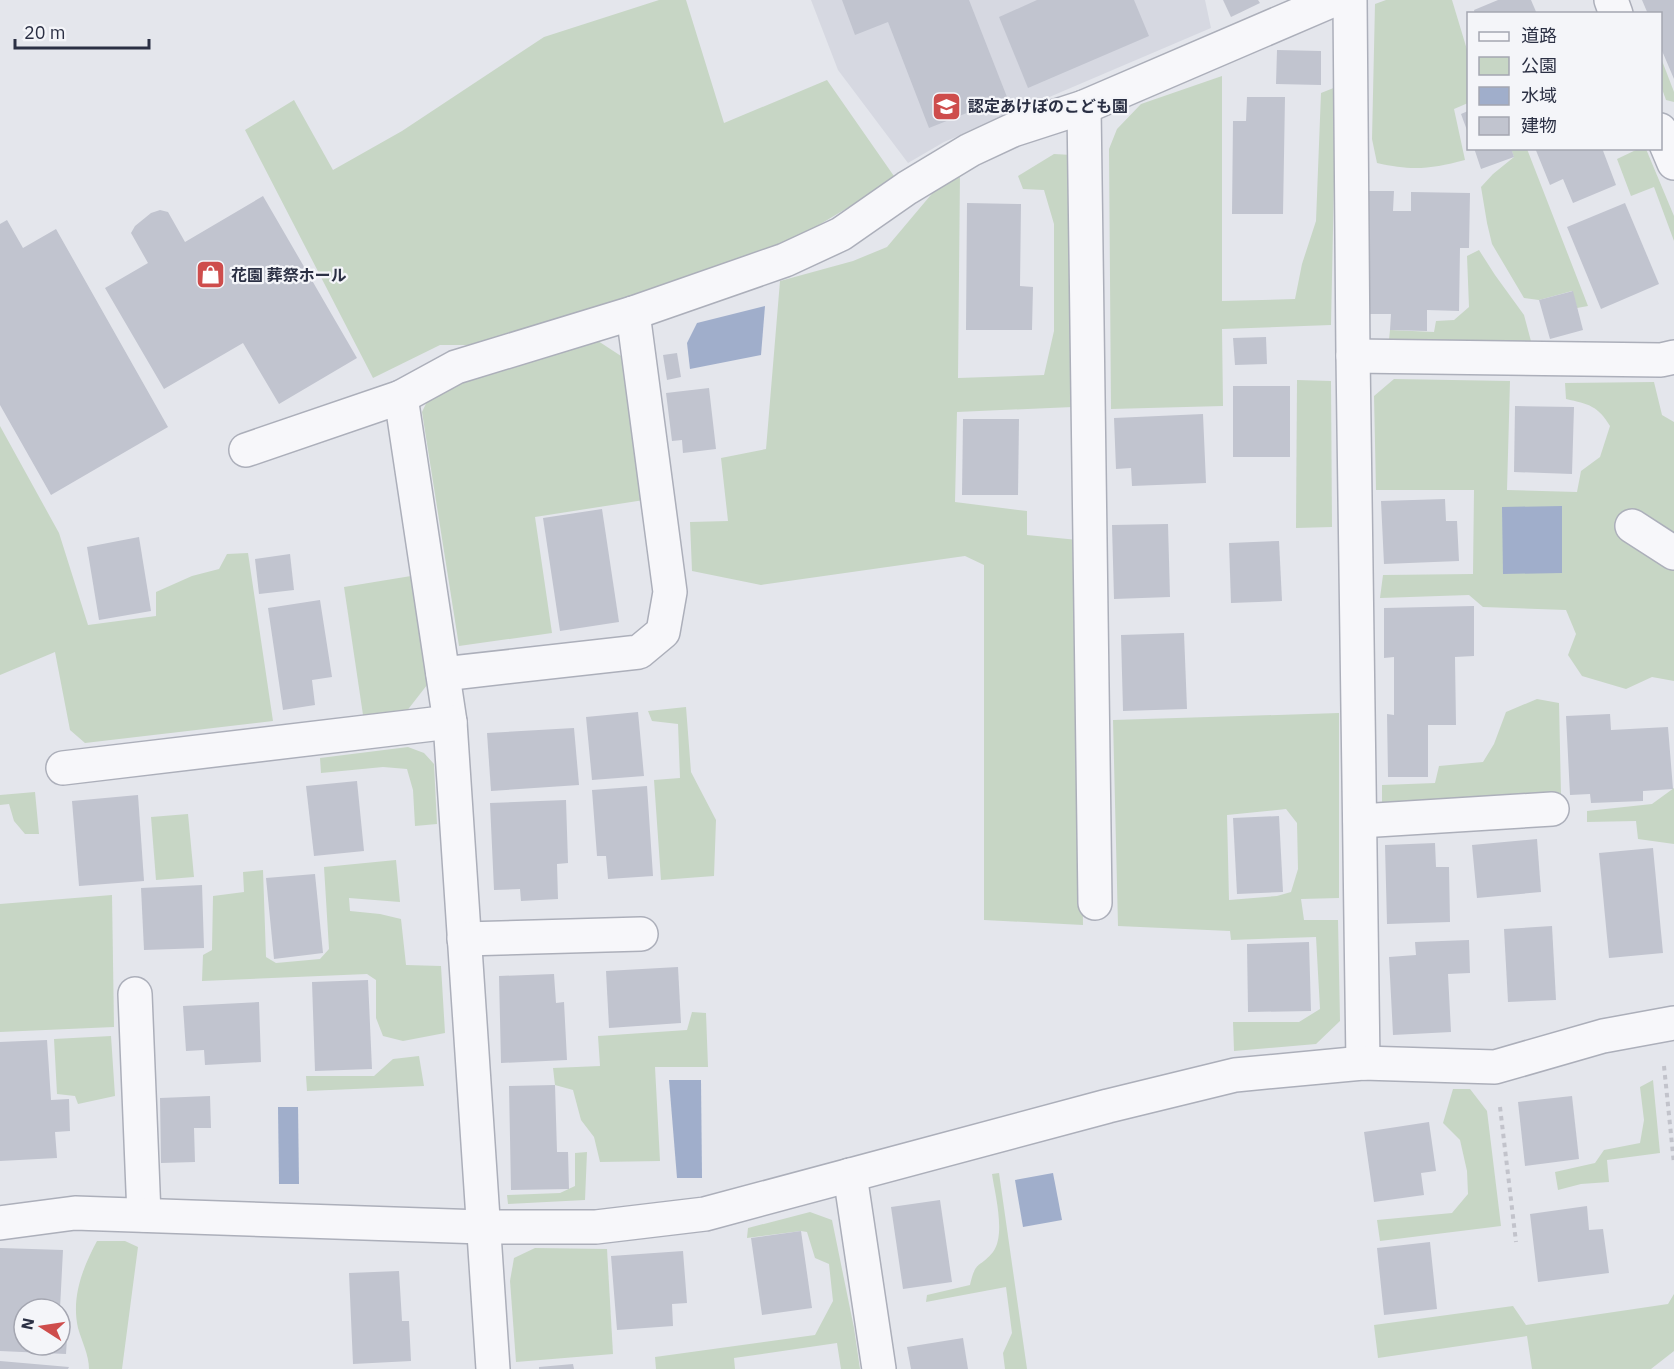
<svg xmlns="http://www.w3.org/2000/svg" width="1674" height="1369" viewBox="0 0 1674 1369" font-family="'IBM Plex Sans','Noto Sans JP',sans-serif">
<rect width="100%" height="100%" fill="#e4e6ec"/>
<!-- built -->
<path fill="#d6d8e1" d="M 811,0 L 1205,0 L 1211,28 L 944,142 L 908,163 L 838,70 Z"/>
<!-- green -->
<g fill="#c7d6c5" fill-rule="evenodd">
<path d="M 659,0 L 686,0 L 724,123 L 827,80 L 896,179 L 765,257 L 479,345 L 440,345 L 373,378 L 245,130 L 294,100 L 333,170 L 402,131 L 544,37 Z"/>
<path d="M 1386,0 L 1452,0 L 1468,53 L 1468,103 L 1454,109 L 1465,160 C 1431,169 1412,171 1377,163 L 1372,139 L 1375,4 Z"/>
<path d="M 1661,58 L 1674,92 L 1674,102 L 1666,100 L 1661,86 Z"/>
<path d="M 1222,76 L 1222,301 L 1295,299 L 1302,264 L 1316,221 L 1321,93 L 1336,87 L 1331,325 L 1222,329 L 1223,406 L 1111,409 L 1109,149 L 1117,129 L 1141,104 Z"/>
<path d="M 1511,149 L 1527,149 L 1588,306 L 1577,308 L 1572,291 L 1539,300 L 1524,298 L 1492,244 L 1487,223 L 1481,187 L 1493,174 L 1514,157 Z"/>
<path d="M 1638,149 L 1646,149 L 1674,216 L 1674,241 L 1654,187 L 1631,196 L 1617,159 Z"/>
<path d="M 1054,154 L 1072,155 L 1073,407 L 957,412 L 955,502 L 1027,511 L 1027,535 L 1078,540 L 1083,925 L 984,920 L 984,565 L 965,556 L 761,585 L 692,571 L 690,522 L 728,521 L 721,458 L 766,449 L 780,281 L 853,261 L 887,247 L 935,190 L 960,172 L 958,378 L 1044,375 L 1054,331 L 1054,224 L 1044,190 L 1023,189 L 1018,176 Z"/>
<path d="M 1479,250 L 1495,275 L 1524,315 L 1532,345 L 1389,340 L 1390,330 L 1434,332 L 1436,321 L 1454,320 L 1469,307 L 1467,256 Z"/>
<path d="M 595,339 L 621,356 L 644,500 L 535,517 L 552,633 L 459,646 L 422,412 L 431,393 Z"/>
<path d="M 1394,379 L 1510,381 L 1507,490 L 1577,492 L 1581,471 L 1600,457 L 1610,426 C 1598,406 1589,404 1566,399 L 1565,383 L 1654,382 L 1662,415 L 1674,422 L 1674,681 L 1652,677 L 1626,689 L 1582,676 L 1568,655 L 1576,634 L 1566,610 L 1483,607 L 1469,595 L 1380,598 L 1383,575 L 1473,574 L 1474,490 L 1376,490 L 1374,396 Z"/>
<path d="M 1297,380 L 1331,381 L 1332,527 L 1296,528 Z"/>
<path d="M 0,426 L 59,533 L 88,625 L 156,616 L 156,592 L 192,576 L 219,569 L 227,554 L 248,553 L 273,721 L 85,743 L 70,730 L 55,652 L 0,675 Z"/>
<path d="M 411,576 L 427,685 L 406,712 L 363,715 L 344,587 Z"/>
<path d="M 1537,699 L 1559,703 L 1561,794 L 1382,808 L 1382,785 L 1435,783 L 1439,766 L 1483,762 L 1494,744 L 1506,712 Z"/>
<path d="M 686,707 L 691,772 L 716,820 L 714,876 L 661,880 L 654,780 L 680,778 L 678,724 L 652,721 L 648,711 Z"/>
<path d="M 1339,713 L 1339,898 L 1301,899 L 1304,920 L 1338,920 L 1340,1021 L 1316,1044 L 1234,1051 L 1233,1022 L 1299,1022 L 1320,1009 L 1316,937 L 1231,940 L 1230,931 L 1118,926 L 1113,720 ZM 1286,809 L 1297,823 L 1298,869 L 1291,892 L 1277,896 L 1229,900 L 1227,815 Z"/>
<path d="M 408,747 L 424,753 L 434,764 L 437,824 L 415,826 L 413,790 L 407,769 L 383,767 L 321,773 L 320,758 Z"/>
<path d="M 1674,788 L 1674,844 L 1638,839 L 1636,821 L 1587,822 L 1587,811 L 1652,804 Z"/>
<path d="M 35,792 L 39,834 L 25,834 L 14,821 L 9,804 L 0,805 L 0,795 Z"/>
<path d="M 188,814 L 194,877 L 156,880 L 151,817 Z"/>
<path d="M 396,860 L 400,902 L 349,898 L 350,911 L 380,914 L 401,919 L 406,965 L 441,966 L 445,1033 L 403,1041 L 383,1036 L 376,1018 L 376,980 L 367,974 L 202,981 L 203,955 L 212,950 L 213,896 L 244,892 L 243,872 L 263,870 L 266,957 L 276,963 L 320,959 L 329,949 L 324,867 Z"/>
<path d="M 112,895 L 114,1027 L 0,1032 L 0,904 Z"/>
<path d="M 692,1012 L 706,1013 L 708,1067 L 655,1067 L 660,1161 L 600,1162 L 594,1137 L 581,1120 L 573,1090 L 555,1085 L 553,1068 L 600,1066 L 598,1036 L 687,1030 Z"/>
<path d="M 111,1036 L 115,1096 L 78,1104 L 75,1096 L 57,1094 L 54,1039 Z"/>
<path d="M 419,1056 L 424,1086 L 307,1091 L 306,1076 L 374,1076 L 393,1059 Z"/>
<path d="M 1653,1080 L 1660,1153 L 1607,1160 L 1609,1182 L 1581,1184 L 1558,1190 L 1555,1172 L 1595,1163 L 1604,1150 L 1640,1143 L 1644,1120 L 1640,1087 Z"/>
<path d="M 1453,1089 L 1470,1089 L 1487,1111 L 1501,1226 L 1380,1241 L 1377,1220 L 1452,1213 L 1468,1194 L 1467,1171 L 1460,1140 L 1443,1123 Z"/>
<path d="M 587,1152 L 585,1200 L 508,1204 L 507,1195 L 560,1193 L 575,1186 L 575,1153 Z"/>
<path d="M 999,1173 L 1027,1369 L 1005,1369 L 1003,1353 L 1012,1333 L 1006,1287 L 926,1302 L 927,1295 L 970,1285 C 976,1259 979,1269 993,1252 C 1006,1235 995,1194 992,1174 Z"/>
<path d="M 810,1212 L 832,1220 L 854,1328 L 860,1369 L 841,1369 L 837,1343 L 734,1358 L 735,1369 L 656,1369 L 655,1357 L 815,1335 L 833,1301 L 829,1264 L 815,1258 L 807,1232 L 801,1231 L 747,1238 L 748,1228 Z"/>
<path d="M 97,1241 L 125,1241 L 138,1247 L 122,1369 L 89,1369 C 89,1355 82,1342 78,1328 C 71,1297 83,1267 97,1241 Z"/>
<path d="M 535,1248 L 607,1249 L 613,1354 L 516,1362 L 510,1281 L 514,1258 Z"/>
<path d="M 1674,1294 L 1674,1351 L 1651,1369 L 1532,1369 L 1527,1336 L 1378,1358 L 1374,1325 L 1513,1306 L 1526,1325 L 1668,1304 Z"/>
</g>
<!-- water -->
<g fill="#a0aecb">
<path d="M 765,306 L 761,355 L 690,369 L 687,343 L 697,323 Z"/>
<path d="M 1562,506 L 1562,573 L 1503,574 L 1502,507 Z"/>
<path d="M 669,1080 L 701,1080 L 702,1178 L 677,1178 Z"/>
<path d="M 278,1107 L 298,1107 L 299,1184 L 279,1184 Z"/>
<path d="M 1053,1173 L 1062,1220 L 1023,1227 L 1015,1180 Z"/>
</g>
<!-- building -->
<g fill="#c1c4cf">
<path d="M 842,0 L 969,0 L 1007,97 L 929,128 L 888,22 L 855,35 Z"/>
<path d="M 1037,0 L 1134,0 L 1149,36 L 1028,88 L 999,17 Z"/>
<path d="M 1223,0 L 1258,0 L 1260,3 L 1231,17 Z"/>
<path d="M 1498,0 L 1531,0 L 1537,14 L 1475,14 L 1474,10 Z"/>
<path d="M 1642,0 L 1674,0 L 1674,79 L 1660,46 L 1660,14 L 1648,14 Z"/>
<path d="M 1277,50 L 1321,51 L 1321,85 L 1276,84 Z"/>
<path d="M 1247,97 L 1285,97 L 1283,214 L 1232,214 L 1233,121 L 1246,121 Z"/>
<path d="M 1468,111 L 1468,133 L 1461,114 Z"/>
<path d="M 1474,148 L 1511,148 L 1514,157 L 1481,169 Z"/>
<path d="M 1535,148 L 1602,148 L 1616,185 L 1573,203 L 1563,179 L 1550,185 Z"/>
<path d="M 1366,191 L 1394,191 L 1393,211 L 1411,211 L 1411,192 L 1470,193 L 1469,248 L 1460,248 L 1459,311 L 1427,310 L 1427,331 L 1390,330 L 1391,314 L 1363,314 Z"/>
<path d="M 263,196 L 357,358 L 279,404 L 243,343 L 164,389 L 105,288 L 148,263 L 131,233 L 135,226 L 151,213 L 160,210 L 168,212 L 185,242 Z"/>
<path d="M 967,203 L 1021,204 L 1020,286 L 1033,287 L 1032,330 L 966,330 Z"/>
<path d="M 1625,203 L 1659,284 L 1601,309 L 1567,227 Z"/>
<path d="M 7,220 L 23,248 L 56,229 L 168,427 L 51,495 L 0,405 L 0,224 Z"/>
<path d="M 1573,291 L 1583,330 L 1550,339 L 1539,300 Z"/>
<path d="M 1266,337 L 1267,364 L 1235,365 L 1233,338 Z"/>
<path d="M 677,353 L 681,377 L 667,380 L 663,355 Z"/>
<rect x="1233" y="386" width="57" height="71"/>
<path d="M 709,388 L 716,449 L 683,453 L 682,440 L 672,441 L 666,393 Z"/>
<path d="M 1515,406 L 1574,407 L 1572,474 L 1514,472 Z"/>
<path d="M 1203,414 L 1206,483 L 1132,486 L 1131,468 L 1116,469 L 1114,418 Z"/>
<path d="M 963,419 L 1019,419 L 1018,495 L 962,495 Z"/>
<path d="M 1445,499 L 1446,521 L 1457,521 L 1459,561 L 1384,564 L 1381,501 Z"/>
<path d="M 602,509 L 619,622 L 560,631 L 543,518 Z"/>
<path d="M 1168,524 L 1170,597 L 1114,599 L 1112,525 Z"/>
<path d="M 139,537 L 151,611 L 99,620 L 87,547 Z"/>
<path d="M 1279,541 L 1282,601 L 1231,603 L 1229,543 Z"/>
<path d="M 290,554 L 294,590 L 259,594 L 255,559 Z"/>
<path d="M 320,600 L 332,677 L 312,680 L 315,705 L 283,710 L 268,608 Z"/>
<path d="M 1474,606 L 1474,656 L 1455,657 L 1456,725 L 1428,725 L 1428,777 L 1388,777 L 1387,714 L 1394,715 L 1394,657 L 1384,658 L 1384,608 Z"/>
<path d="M 1184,633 L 1187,709 L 1123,711 L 1121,635 Z"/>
<path d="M 638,712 L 644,776 L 592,780 L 586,717 Z"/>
<path d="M 1610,714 L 1611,730 L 1668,727 L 1673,789 L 1643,791 L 1643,801 L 1591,803 L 1590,794 L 1570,795 L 1566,716 Z"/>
<path d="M 574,728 L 579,785 L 491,791 L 487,733 Z"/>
<path d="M 357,781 L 364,851 L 314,856 L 306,786 Z"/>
<path d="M 647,786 L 653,876 L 608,879 L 606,856 L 597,856 L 592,790 Z"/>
<path d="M 138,795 L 144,881 L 79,886 L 72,801 Z"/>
<path d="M 566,800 L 568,863 L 557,864 L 558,899 L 521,901 L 520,889 L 494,890 L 490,803 Z"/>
<path d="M 1279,816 L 1283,892 L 1237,894 L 1233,818 Z"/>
<path d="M 1537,839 L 1541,892 L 1477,898 L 1472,845 Z"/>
<path d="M 1435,843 L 1436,867 L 1449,867 L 1450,922 L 1387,924 L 1385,845 Z"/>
<path d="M 1653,848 L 1663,953 L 1609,958 L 1599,853 Z"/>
<path d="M 315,874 L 323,953 L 274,959 L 266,878 Z"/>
<path d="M 202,885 L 204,948 L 144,950 L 141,888 Z"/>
<path d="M 1552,926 L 1556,1000 L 1508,1002 L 1504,929 Z"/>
<path d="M 1469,940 L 1470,973 L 1448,974 L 1451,1032 L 1393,1035 L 1389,957 L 1416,955 L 1415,942 Z"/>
<path d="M 1309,942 L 1311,1011 L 1248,1012 L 1247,944 Z"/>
<path d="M 678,967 L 681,1023 L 609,1028 L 606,971 Z"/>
<path d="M 554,974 L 556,1003 L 564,1002 L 567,1060 L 501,1063 L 499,976 Z"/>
<path d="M 368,980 L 372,1069 L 315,1071 L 312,982 Z"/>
<path d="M 259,1002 L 261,1062 L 205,1065 L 204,1050 L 186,1051 L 183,1006 Z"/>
<path d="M 47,1040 L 51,1100 L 69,1099 L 70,1131 L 55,1132 L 57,1158 L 0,1161 L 0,1042 Z"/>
<path d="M 555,1085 L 557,1152 L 568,1152 L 569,1189 L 511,1190 L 509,1086 Z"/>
<path d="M 210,1096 L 211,1128 L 194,1128 L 195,1162 L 161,1163 L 160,1098 Z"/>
<path d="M 1572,1096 L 1579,1159 L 1525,1166 L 1518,1102 Z"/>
<path d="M 1429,1122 L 1436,1171 L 1421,1173 L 1424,1195 L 1374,1202 L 1364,1132 Z"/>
<path d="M 940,1200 L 952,1282 L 903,1289 L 891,1207 Z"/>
<path d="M 1587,1206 L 1589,1230 L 1603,1229 L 1609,1273 L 1538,1282 L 1530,1214 Z"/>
<path d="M 801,1231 L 812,1308 L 762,1315 L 751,1238 Z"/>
<path d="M 1430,1242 L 1437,1309 L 1384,1315 L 1377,1248 Z"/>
<path d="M 0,1248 L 63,1250 L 60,1309 L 24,1309 L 24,1345 L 60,1345 L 60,1322 L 68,1322 L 66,1354 L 0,1351 Z"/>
<path d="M 683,1251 L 687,1303 L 672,1304 L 673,1326 L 617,1330 L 611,1256 Z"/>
<path d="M 399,1271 L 402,1321 L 409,1321 L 411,1361 L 353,1364 L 349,1273 Z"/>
<path d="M 963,1338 L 968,1369 L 911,1369 L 907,1347 Z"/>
<path d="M 0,1361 L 69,1367 L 68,1369 L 0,1369 Z"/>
<path d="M 573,1364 L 574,1369 L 539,1369 L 539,1367 Z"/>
</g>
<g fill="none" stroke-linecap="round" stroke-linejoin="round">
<defs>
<g id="minor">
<path d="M 1350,0 L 1353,356 L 1363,1063"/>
<path d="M 1611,0 L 1616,14"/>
<path d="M 1084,107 L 1095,903"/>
<path d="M 1660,130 L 1674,163"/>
<path d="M 1353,356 L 1661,360 L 1674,357"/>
<path d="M 401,397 L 456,367 L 633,313 L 785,260 L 841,234 L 907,188 L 970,150 L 1013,130 L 1084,107 L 1333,0"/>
<path d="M 246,450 L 401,397 L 450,722 L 493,1369"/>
<path d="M 1632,526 L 1674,553"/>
<path d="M 443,674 L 639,652 L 663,632 L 670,592 L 633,313"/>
<path d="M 63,768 L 450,722"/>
<path d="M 1360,821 L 1552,809"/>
<path d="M 464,939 L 641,934"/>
<path d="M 135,994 L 144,1215"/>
<path d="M 850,1175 L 879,1369"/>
<path d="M 0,1223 L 75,1213 L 482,1227 L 596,1227 L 705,1214 L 1108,1106 L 1235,1075 L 1363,1063 L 1495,1067 L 1603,1036 L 1674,1023"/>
</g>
</defs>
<!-- minor casing -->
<use href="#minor" stroke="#acafba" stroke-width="36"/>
<!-- path -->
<g stroke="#c2c3cb" stroke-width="4" stroke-dasharray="4.5 4.5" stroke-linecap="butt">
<path d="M 1664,1066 L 1674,1164"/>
<path d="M 1500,1107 L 1516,1242"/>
</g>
<!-- minor -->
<use href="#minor" stroke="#f7f7fa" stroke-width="33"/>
</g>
<!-- icons -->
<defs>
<symbol id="school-square" viewBox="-11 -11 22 22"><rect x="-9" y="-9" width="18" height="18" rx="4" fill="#ce4d4c" stroke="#f4f5f9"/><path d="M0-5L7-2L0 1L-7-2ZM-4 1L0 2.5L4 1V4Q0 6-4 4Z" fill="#fff"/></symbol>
<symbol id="shop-square" viewBox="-11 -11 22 22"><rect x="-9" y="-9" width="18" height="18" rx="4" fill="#ce4d4c" stroke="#f4f5f9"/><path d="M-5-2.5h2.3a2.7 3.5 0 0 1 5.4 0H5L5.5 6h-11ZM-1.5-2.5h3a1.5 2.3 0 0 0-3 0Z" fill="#fff"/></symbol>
</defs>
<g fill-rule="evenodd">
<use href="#school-square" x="930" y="90" width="33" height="33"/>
<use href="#shop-square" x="194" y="258" width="33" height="33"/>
</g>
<g text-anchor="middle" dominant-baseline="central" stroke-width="4.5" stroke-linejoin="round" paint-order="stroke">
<!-- poi labels -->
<g font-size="16" font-weight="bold" fill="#2b3044" stroke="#f4f5f9" text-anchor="start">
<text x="968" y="106">認定あけぼのこども園</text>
<text x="231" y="275">花園 葬祭ホール</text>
</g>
</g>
<!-- legend -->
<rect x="1467" y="12" width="195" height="138" fill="#f4f5f9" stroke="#a4a6b1" stroke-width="1.5"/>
<rect x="1479" y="32" width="30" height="9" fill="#f7f7fa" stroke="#a4a6b1" stroke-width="1.5"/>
<text x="1521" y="42" font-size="18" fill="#2b3044">道路</text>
<rect x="1479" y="57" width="30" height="18" fill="#c7d6c5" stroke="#a4a6b1" stroke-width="1.5"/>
<text x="1521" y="72" font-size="18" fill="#2b3044">公園</text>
<rect x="1479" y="87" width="30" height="18" fill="#a0aecb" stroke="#a4a6b1" stroke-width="1.5"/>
<text x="1521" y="102" font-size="18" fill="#2b3044">水域</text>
<rect x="1479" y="117" width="30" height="18" fill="#c1c4cf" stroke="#a4a6b1" stroke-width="1.5"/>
<text x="1521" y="132" font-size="18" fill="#2b3044">建物</text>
<!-- north arrow -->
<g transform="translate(42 1327) rotate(282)"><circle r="28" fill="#f4f5f9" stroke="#a4a6b1" stroke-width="1.5"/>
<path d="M0-4.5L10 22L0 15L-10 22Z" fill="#ce4d4c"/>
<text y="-9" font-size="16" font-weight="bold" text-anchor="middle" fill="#2b3044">N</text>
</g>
<!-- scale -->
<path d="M15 39v9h134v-9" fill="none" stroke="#2b3044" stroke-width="3"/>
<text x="24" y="39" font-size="18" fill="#2b3044" stroke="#f4f5f9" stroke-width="4.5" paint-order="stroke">20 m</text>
</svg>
